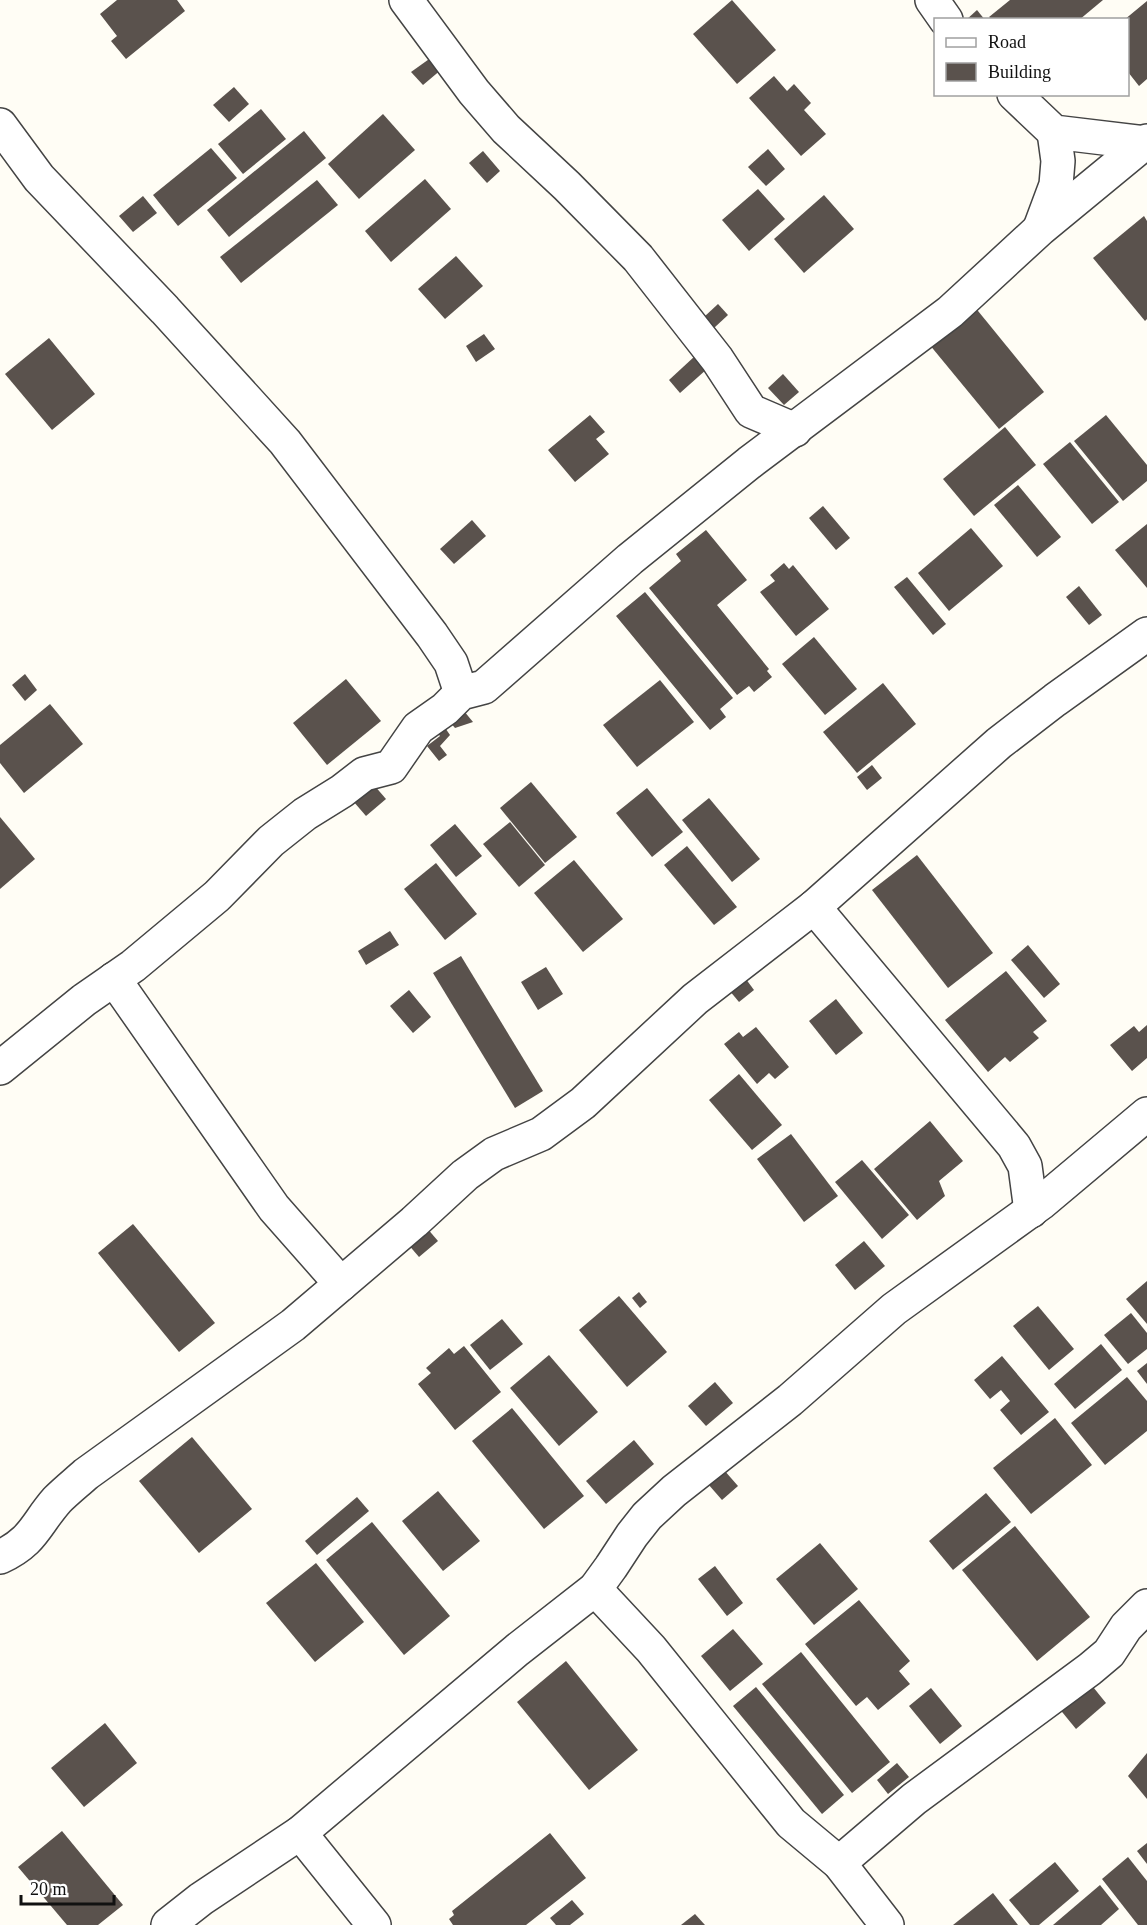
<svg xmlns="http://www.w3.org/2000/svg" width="1147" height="1925" viewBox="0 0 1147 1925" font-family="'Times New Roman',serif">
<rect width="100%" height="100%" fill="#fffdf5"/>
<!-- building -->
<g fill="#5a524d">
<path d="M 117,0 L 177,0 L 185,11 L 126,59 L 111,41 L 117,36 L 100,14 Z"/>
<path d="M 732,0 L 776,50 L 737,84 L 693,34 Z"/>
<path d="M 1010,0 L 1103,0 L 1079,20 L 992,20 L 989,17 Z"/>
<path d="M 1147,1 L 1147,79 L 1139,86 L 1128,72 L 1128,20 L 1124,20 Z"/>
<path d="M 977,10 L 985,20 L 966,20 Z"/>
<path d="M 432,57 L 442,69 L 423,85 L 411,72 Z"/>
<path d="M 774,76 L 787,91 L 794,84 L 811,103 L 804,110 L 826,134 L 801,156 L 749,98 Z"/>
<path d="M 234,87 L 249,104 L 229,122 L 213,105 Z"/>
<path d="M 261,109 L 286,139 L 243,174 L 218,144 Z"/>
<path d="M 383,114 L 415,150 L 359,199 L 328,164 Z"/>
<path d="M 304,131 L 326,158 L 229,237 L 207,210 Z"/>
<path d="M 211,148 L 237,178 L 178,226 L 153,195 Z"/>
<path d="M 768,149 L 785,169 L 766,186 L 748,167 Z"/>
<path d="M 483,151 L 500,171 L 487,183 L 469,163 Z"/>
<path d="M 425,179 L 451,209 L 391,262 L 365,231 Z"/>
<path d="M 317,180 L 338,205 L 241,283 L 220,257 Z"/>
<path d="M 758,189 L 785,219 L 749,251 L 722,220 Z"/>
<path d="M 824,195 L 854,229 L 804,273 L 774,239 Z"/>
<path d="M 143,196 L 157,213 L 133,232 L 119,216 Z"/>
<path d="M 1144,216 L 1147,221 L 1147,319 L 1145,321 L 1093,258 Z"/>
<path d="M 456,256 L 483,286 L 445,319 L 418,289 Z"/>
<path d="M 718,304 L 728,315 L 714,328 L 704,317 Z"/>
<path d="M 974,306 L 1044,392 L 999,429 L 929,344 Z"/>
<path d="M 484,334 L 495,349 L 476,362 L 466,346 Z"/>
<path d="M 49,338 L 95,394 L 52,430 L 5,374 Z"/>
<path d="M 695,356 L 707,369 L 680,393 L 669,380 Z"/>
<path d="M 783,374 L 799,392 L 784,405 L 768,388 Z"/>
<path d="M 590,415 L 605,432 L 596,439 L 609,454 L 575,482 L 548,450 Z"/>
<path d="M 1106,415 L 1147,465 L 1147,481 L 1123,501 L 1074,441 Z"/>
<path d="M 1005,427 L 1036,465 L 974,516 L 943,479 Z"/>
<path d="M 1070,442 L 1119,502 L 1092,524 L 1043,464 Z"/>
<path d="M 1018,485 L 1061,537 L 1037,557 L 994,505 Z"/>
<path d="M 823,506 L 850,538 L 836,550 L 809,518 Z"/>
<path d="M 472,520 L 486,536 L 454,564 L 440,549 Z"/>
<path d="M 1147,524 L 1147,588 L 1115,550 Z"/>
<path d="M 971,528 L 1003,566 L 949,611 L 918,573 Z"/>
<path d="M 706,530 L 747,580 L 717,605 L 769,669 L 767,671 L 772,677 L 754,692 L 749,686 L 737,695 L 649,588 L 681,561 L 676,554 Z"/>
<path d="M 784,563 L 789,569 L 793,565 L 829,609 L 796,636 L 760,592 L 775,581 L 770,575 Z"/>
<path d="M 907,577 L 946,624 L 933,635 L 894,587 Z"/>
<path d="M 1079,586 L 1102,615 L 1089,625 L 1066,597 Z"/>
<path d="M 645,592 L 733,698 L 720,709 L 726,717 L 710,730 L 616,616 Z"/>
<path d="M 814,637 L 857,689 L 825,715 L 782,664 Z"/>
<path d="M 25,674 L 37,690 L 25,701 L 12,685 Z"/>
<path d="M 346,679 L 381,721 L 327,765 L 293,723 Z"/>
<path d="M 660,680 L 694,722 L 637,767 L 603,725 Z"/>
<path d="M 883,683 L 916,724 L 857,773 L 823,732 Z"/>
<path d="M 50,704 L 83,744 L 24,793 L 0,763 L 0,745 Z"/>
<path d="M 459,705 L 473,722 L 455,728 L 445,716 Z"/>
<path d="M 439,719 L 450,735 L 440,746 L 447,755 L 439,761 L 427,746 L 440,736 L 431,725 Z"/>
<path d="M 872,765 L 882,778 L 867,790 L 857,777 Z"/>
<path d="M 367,777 L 386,799 L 366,816 L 347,794 Z"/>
<path d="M 531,782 L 577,837 L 545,863 L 500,808 Z"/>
<path d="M 647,788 L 683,832 L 652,857 L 616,813 Z"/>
<path d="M 709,798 L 760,859 L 732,882 L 682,820 Z"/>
<path d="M 0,817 L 35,859 L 0,889 Z"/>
<path d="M 510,822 L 545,865 L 519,887 L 483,844 Z"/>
<path d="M 455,824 L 482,856 L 456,877 L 430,845 Z"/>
<path d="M 687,846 L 737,907 L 714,925 L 664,865 Z"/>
<path d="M 917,855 L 993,953 L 948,988 L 872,890 Z"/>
<path d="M 574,860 L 623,919 L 583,952 L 534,893 Z"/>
<path d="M 436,863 L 477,914 L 445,940 L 404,889 Z"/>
<path d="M 390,931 L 399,945 L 366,965 L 358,951 Z"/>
<path d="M 1028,945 L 1060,984 L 1044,998 L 1011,960 Z"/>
<path d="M 461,956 L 543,1091 L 515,1108 L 433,973 Z"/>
<path d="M 546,967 L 563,994 L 538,1010 L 521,982 Z"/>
<path d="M 740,971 L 754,990 L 739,1002 L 724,984 Z"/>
<path d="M 1006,971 L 1047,1021 L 1033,1032 L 1039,1038 L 1010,1062 L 1005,1057 L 988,1072 L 945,1020 Z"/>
<path d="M 409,990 L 431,1017 L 413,1033 L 390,1006 Z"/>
<path d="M 836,999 L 863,1033 L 836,1055 L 809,1021 Z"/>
<path d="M 1147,1025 L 1147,1058 L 1132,1071 L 1110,1045 L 1134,1026 L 1139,1032 Z"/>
<path d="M 756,1027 L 789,1067 L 775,1079 L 769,1073 L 757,1084 L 724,1044 L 739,1032 L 743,1037 Z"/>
<path d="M 739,1074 L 782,1125 L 752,1150 L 709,1100 Z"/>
<path d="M 930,1121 L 963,1161 L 939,1181 L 945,1196 L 917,1220 L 874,1169 Z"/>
<path d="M 791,1134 L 838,1196 L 804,1222 L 757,1159 Z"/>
<path d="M 862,1160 L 909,1215 L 882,1239 L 835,1182 Z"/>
<path d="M 420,1220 L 438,1241 L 419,1257 L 401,1236 Z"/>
<path d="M 133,1224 L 215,1323 L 179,1352 L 98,1253 Z"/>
<path d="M 864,1241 L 885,1266 L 855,1290 L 835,1265 Z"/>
<path d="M 1147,1281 L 1147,1324 L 1126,1299 Z"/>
<path d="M 639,1292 L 647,1302 L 640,1308 L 632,1298 Z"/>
<path d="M 619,1296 L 667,1352 L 627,1387 L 579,1330 Z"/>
<path d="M 1038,1306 L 1074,1349 L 1049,1370 L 1013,1326 Z"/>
<path d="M 1131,1313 L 1147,1333 L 1147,1349 L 1128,1364 L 1104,1335 Z"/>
<path d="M 502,1319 L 523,1344 L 490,1370 L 470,1345 Z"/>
<path d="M 1101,1344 L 1122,1370 L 1075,1409 L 1054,1384 Z"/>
<path d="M 464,1346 L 501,1392 L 455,1430 L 418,1384 L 431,1373 L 426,1368 L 449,1348 L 454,1354 Z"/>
<path d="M 549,1355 L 598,1412 L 559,1446 L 510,1388 Z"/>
<path d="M 1002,1356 L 1049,1412 L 1021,1435 L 1000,1410 L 1010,1401 L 1001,1390 L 990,1399 L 974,1380 Z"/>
<path d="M 1147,1363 L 1147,1384 L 1137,1371 Z"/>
<path d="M 1127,1377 L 1147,1401 L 1147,1431 L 1105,1465 L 1071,1423 Z"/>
<path d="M 715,1382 L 733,1403 L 706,1426 L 688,1406 Z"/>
<path d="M 512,1408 L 584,1496 L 544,1529 L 472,1441 Z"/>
<path d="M 1055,1418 L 1092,1465 L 1031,1514 L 993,1468 Z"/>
<path d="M 192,1437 L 252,1509 L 199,1553 L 139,1481 Z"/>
<path d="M 634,1440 L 654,1464 L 606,1504 L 586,1481 Z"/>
<path d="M 724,1470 L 738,1486 L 722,1500 L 708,1484 Z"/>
<path d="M 438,1491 L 480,1541 L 443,1571 L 402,1521 Z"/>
<path d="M 986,1493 L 1011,1522 L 953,1570 L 929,1541 Z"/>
<path d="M 357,1497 L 369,1511 L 317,1555 L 305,1541 Z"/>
<path d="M 372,1522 L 450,1616 L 404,1655 L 326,1560 Z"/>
<path d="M 1015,1526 L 1090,1617 L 1037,1661 L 962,1570 Z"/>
<path d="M 820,1543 L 858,1589 L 814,1625 L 776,1579 Z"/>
<path d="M 316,1563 L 364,1622 L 315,1662 L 266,1603 Z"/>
<path d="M 715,1566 L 743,1603 L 727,1616 L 698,1579 Z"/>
<path d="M 859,1600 L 910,1661 L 899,1671 L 910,1684 L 878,1710 L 867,1697 L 856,1706 L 805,1644 Z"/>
<path d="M 733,1629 L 763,1664 L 730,1691 L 701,1656 Z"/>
<path d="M 801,1652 L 890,1762 L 852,1793 L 762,1684 Z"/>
<path d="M 566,1661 L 638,1750 L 589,1790 L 517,1702 Z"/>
<path d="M 1089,1682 L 1106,1703 L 1076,1729 L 1058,1707 Z"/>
<path d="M 756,1687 L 844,1795 L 822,1814 L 733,1706 Z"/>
<path d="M 931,1688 L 962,1726 L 940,1744 L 909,1706 Z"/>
<path d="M 105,1723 L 137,1763 L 84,1807 L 51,1768 Z"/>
<path d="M 1147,1753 L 1147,1799 L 1128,1776 Z"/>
<path d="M 897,1763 L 909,1777 L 888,1794 L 877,1780 Z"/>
<path d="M 62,1831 L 123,1905 L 98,1925 L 67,1925 L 18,1867 Z"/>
<path d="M 550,1833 L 586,1878 L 526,1925 L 453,1925 L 449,1919 L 454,1915 L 452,1911 Z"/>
<path d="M 1147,1843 L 1147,1864 L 1137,1851 Z"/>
<path d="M 1128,1857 L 1147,1881 L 1147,1925 L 1138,1925 L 1102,1879 Z"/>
<path d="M 1055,1862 L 1079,1891 L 1039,1925 L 1030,1925 L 1009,1900 Z"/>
<path d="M 1100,1885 L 1119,1909 L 1101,1925 L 1053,1925 Z"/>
<path d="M 993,1893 L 1018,1925 L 953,1925 Z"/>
<path d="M 572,1900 L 584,1914 L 570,1925 L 556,1925 L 550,1918 Z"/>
<path d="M 695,1914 L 705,1925 L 681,1925 Z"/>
</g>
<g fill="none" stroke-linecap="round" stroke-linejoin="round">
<defs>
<g id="minor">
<path d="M 406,0 L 474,92 L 506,129 L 567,186 L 638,258 L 717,359 L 751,411 L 795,430"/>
<path d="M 932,0 L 946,20"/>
<path d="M 1014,94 L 1054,132 L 1145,143"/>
<path d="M 0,125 L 39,178 L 165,310 L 285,442 L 432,635 L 451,663 L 461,693"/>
<path d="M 1040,228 L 1056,185 L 1058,161 L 1054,132"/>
<path d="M 814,907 L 1014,1146 L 1025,1166 L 1031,1211"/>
<path d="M 114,979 L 274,1208 L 341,1284"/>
<path d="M 0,1068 L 84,1000 L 133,966 L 217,896 L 271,841 L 305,814 L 342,791 L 364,774 L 391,767 L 418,728 L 445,709 L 461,693 L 484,687 L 630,559 L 749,463 L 950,312 L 1040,229 L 1147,141"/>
<path d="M 0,1557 C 34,1541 35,1525 57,1500 C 66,1491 76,1483 86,1474 L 293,1325 L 414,1222 L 465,1175 L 494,1154 L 541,1134 L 583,1103 L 695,999 L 814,907 L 999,743 L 1055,700 L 1147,634"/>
<path d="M 595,1589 L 651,1649 L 791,1823 L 839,1863 L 887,1925"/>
<path d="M 300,1833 L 374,1925"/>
<path d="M 839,1863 L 914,1799 L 1090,1669 L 1109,1653 L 1126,1627 L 1147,1606"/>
<path d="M 168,1925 L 201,1899 L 300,1833 L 517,1650 L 595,1589 L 611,1567 L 632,1535 L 647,1516 L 674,1491 L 790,1400 L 894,1309 L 1041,1203 L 1147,1114"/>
</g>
</defs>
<!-- minor casing -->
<use href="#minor" stroke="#444" stroke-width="36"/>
<!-- minor -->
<use href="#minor" stroke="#fff" stroke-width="33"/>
</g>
<!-- legend -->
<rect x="934" y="18" width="195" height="78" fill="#ffffff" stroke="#a0a0a0" stroke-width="1.5"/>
<rect x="946" y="38" width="30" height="9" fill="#ffffff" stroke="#a0a0a0" stroke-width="1.5"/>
<text x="988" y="48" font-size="18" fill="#111111">Road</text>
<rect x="946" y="63" width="30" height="18" fill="#5a524d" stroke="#a0a0a0" stroke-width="1.5"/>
<text x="988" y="78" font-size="18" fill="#111111">Building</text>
<!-- scale -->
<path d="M21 1895v9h93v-9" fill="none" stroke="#111111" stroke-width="3"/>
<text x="30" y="1895" font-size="18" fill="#111111" stroke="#ffffff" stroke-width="4.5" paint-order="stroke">20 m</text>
</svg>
